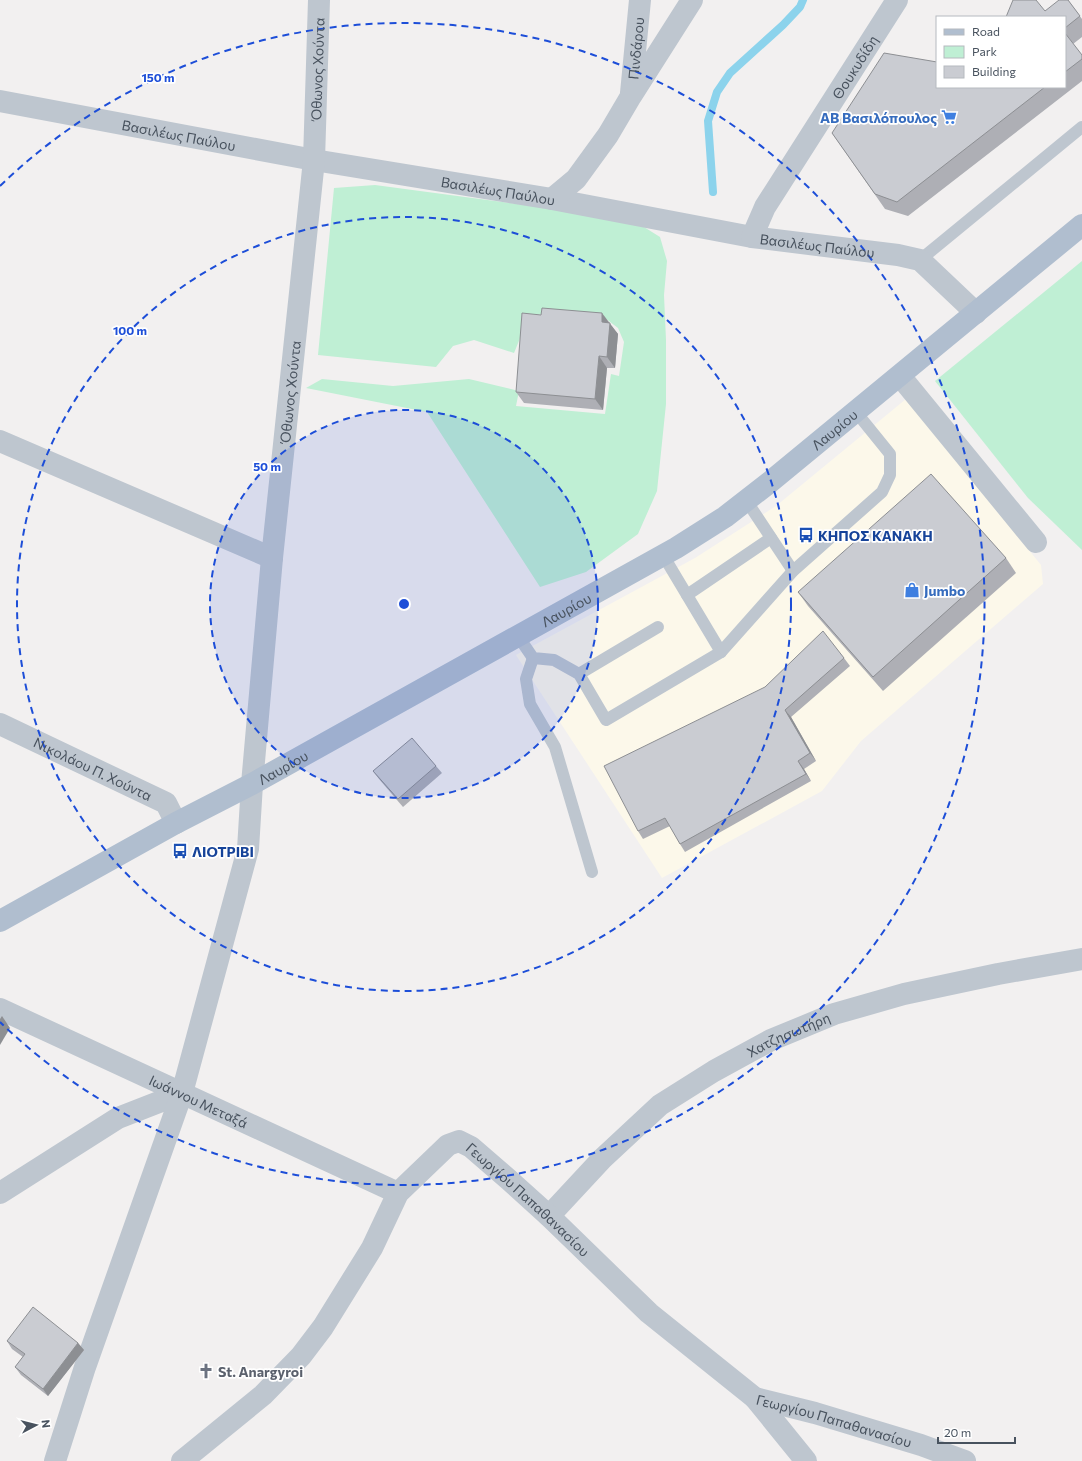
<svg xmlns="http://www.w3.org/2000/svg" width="1082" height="1461" viewBox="0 0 1082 1461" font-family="Commissioner,sans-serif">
<rect width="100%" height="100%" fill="#f2f0f0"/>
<!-- commercial -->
<path fill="#fcf8ea" d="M 906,399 L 1041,565 L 1043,584 L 861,741 L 822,791 L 662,878 L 516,655 L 695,558 L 776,506 Z"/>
<!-- green -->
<g fill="#bfefd4">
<path d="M 375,185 L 578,212 L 636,222 L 660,237 L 667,261 L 664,295 L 666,340 L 666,404 L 657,491 L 638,534 L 586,572 L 540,587 L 427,412 L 306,388 L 322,379 L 393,386 L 469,379 L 519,391 L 516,406 L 605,414 L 611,374 L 619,376 L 624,342 L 618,328 L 601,315 L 563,310 L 537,315 L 525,326 L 514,353 L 474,340 L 453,346 L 436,367 L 318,355 L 334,188 Z"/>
<path d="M 1082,261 L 1082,550 L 1028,498 L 935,381 Z"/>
</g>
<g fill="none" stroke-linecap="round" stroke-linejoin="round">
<!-- stream -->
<path stroke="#8cd3ec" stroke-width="8" d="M 713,192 L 708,121 L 717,92 L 730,73 L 783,25 L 800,7 L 803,0"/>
<!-- service -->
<g stroke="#bec6cf" stroke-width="12">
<path d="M 920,260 L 1082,127"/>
<path d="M 746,500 L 793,571"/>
<path d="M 663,555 L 721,652"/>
<path d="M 687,595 L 771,538"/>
<path d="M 518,636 L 533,658 L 554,660 L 579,674 L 606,720 L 721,652 L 793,571 L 882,492 L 890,475 L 890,454 L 856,412"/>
<path d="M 533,658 L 526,679 L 530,704 L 555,747 L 592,872"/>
<path d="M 579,674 L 658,627"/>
</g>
<!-- minor -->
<g stroke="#bec6cf" stroke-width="22">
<path id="s1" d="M 631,93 L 640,0"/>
<path id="s2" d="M 0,101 L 314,160 L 552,199 L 752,237 L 898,255 L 920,260 L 976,313"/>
<path d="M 552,199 L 576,179 L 608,135 L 631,96 L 692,0"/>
<path id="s3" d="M 752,237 L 765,207 L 897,0"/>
<path d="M 900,376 L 1036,542"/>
<path d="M 0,441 L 272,558"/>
<path id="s4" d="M 0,724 L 166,803 L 176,823"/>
<path id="s5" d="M 0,1009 L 398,1193"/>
<path d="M 0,1193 L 118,1118 L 182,1093"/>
<path id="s6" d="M 549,1216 L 602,1159 L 660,1105 L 714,1071 L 771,1040 L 834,1014 L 904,994 L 998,974 L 1082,959"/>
<path d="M 755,1398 L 806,1461"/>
<path d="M 55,1461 L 85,1367 L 182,1093 L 248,849 L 252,784"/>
<path id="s7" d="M 182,1461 L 263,1395 L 301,1356 L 323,1327 L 372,1248 L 398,1193 L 448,1145 L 459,1141 L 471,1147 L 508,1179 L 549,1216 L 649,1313 L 755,1398 L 815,1413 L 921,1445 L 965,1461"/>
</g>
<!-- tertiary -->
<path stroke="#bec6cf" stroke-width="22" id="s8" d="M 252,784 L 272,558 L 314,160 L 319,0"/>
<!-- primary -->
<path stroke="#b0becf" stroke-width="22" id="s9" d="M 0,921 L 176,823 L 252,784 L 676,548 L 725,517 L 770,482 L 1082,225"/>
</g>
<!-- wall -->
<g fill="#aeafb5">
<path d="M 1068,0 L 1082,19 L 1082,37 L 1073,44 L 1082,55 L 1082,81 L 908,216 L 885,209 L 832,133 L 937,87 L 1065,87 L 1065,17 L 1045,11 Z"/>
<path d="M 609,323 L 618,334 L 615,368 L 607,368 L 603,410 L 524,403 L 516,392 Z"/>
<path d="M 1006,558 L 1016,573 L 883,691 L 808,606 L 798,592 Z"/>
<path d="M 844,658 L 850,666 L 791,717 L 816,761 L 804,769 L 811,781 L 685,852 L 680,844 L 670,826 L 643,839 L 638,831 Z"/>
<path d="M 436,766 L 442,773 L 403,807 L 379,779 L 373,771 Z"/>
<path d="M 7,1341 L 78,1343 L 84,1350 L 48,1396 L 21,1375 L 15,1367 L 23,1357 L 12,1349 Z"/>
</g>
<!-- shaded-wall -->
<g fill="#8d8f93">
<path d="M 602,313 L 618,334 L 615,368 L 607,357 L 602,322 Z"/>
<path d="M 599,356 L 607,368 L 603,410 L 595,399 Z"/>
<path d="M 785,710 L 791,717 L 816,761 L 810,753 Z"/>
<path d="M 798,761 L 804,769 L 811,781 L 806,774 Z"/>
<path d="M 2,1016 L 10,1028 L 0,1045 L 0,1019 Z"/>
<path d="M 78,1343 L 84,1350 L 48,1396 L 43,1389 Z"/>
</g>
<!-- building -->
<g fill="#caccd2" stroke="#8d8f93">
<path d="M 1013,0 L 1036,0 L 1045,11 L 1059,0 L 1068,0 L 1080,16 L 1065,28 L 1065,17 L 1006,17 Z"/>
<path d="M 1065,33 L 1082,55 L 1082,59 L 1065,72 Z"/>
<path d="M 884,53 L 937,62 L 937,87 L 1045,87 L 897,202 L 875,194 L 832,133 Z"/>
<path d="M 542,308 L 602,313 L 602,322 L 610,323 L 607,357 L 599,356 L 595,399 L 516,392 L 522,313 L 541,315 Z"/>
<path d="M 931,474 L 1006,558 L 873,677 L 798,592 Z"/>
<path d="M 823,631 L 844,658 L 785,710 L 810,753 L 798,761 L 806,774 L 680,844 L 665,818 L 638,831 L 604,766 L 765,687 Z"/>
<path d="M 412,738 L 436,766 L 398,799 L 373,771 Z"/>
<path d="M 33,1307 L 78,1343 L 43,1389 L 15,1367 L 25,1354 L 7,1341 Z"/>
</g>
<!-- distance rings -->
<circle cx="404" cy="604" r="194" fill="#1d4ed8" fill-opacity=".12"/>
<g fill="none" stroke="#1d4ed8" stroke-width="2" stroke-dasharray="7 5">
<circle cx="404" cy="604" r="194"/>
<circle cx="404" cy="604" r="387"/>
<path d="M0 186A581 581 0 1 1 0 1022"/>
</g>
<!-- icons -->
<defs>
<symbol id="supermarket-bare" viewBox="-9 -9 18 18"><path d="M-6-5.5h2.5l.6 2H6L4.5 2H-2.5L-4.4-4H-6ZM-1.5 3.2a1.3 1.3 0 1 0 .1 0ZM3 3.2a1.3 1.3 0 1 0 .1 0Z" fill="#3f7fe0" stroke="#fff" stroke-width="2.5" paint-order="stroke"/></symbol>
<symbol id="bus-bare" viewBox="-9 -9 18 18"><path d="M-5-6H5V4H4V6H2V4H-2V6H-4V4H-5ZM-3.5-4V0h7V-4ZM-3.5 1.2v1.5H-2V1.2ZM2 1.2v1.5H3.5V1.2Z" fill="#1a4fb4" stroke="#fff" stroke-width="2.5" paint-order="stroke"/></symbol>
<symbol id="shop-bare" viewBox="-9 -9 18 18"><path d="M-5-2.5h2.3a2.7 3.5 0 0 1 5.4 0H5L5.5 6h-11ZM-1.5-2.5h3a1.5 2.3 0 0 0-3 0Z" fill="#3f7fe0" stroke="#fff" stroke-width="2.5" paint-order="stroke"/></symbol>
<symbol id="church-bare" viewBox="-9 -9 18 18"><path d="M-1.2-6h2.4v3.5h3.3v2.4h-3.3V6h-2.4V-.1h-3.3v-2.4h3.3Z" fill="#6b7280" stroke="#fff" stroke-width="2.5" paint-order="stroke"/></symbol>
</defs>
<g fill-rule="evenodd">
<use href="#supermarket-bare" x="938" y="106" width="22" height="22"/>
<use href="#bus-bare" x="795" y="524" width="22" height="22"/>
<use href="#shop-bare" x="901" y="579" width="22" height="22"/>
<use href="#bus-bare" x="169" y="840" width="22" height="22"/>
<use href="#church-bare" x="195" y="1360" width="22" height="22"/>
</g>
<g text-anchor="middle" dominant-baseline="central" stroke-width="3.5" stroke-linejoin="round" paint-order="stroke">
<!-- street labels -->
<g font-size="14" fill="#48525e" stroke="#fff">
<text stroke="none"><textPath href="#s1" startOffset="45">Πινδάρου</textPath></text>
<text stroke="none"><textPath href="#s3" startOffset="199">Θουκυδίδη</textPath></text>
<text stroke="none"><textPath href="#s8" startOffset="718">Όθωνος Χούντα</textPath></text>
<text stroke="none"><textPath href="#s2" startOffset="182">Βασιλέως Παύλου</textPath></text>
<text stroke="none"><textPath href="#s2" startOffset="506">Βασιλέως Παύλου</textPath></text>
<text stroke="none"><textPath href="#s2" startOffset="830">Βασιλέως Παύλου</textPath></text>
<text stroke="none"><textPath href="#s8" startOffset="394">Όθωνος Χούντα</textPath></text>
<text stroke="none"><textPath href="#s9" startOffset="970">Λαυρίου</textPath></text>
<text stroke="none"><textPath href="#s9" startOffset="646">Λαυρίου</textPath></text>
<text stroke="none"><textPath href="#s9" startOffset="322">Λαυρίου</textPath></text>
<text stroke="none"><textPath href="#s4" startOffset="103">Νικολάου Π. Χούντα</textPath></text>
<text stroke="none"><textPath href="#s6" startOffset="304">Χατζησωτήρη</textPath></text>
<text stroke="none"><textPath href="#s5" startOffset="219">Ιωάννου Μεταξά</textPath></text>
<text stroke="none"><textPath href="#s7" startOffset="521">Γεωργίου Παπαθανασίου</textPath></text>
<text stroke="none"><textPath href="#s7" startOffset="905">Γεωργίου Παπαθανασίου</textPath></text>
</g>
<!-- shop labels -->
<g font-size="14" font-weight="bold" fill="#366cbe" stroke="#fff" text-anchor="end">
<text x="937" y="117">ΑΒ Βασιλόπουλος</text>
<text x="924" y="590" text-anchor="start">Jumbo</text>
</g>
<!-- transit labels -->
<g font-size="14" font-weight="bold" fill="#164399" stroke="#fff" text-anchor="start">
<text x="818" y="535">ΚΗΠΟΣ ΚΑΝΑΚΗ</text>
<text x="192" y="851">ΛΙΟΤΡΙΒΙ</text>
</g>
<!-- worship labels -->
<g font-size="14" font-weight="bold" fill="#5b616d" stroke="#fff" text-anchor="start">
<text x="218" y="1371">St. Anargyroi</text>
</g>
</g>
<circle cx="404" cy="604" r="6" fill="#1d4ed8" stroke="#fff" stroke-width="2"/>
<g font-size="12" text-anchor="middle" font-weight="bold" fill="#1d4ed8" stroke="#fff" stroke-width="3.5" stroke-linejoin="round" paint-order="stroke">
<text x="158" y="82">150 m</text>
<text x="130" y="335">100 m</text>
<text x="267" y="471">50 m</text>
</g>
<!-- legend -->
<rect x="936" y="16" width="130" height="72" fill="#ffffff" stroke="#b6babf"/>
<rect x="944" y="29" width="20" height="6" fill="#b0becf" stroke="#b6babf"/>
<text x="972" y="36" font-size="12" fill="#48525e">Road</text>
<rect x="944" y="46" width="20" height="12" fill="#bfefd4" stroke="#b6babf"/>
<text x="972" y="56" font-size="12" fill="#48525e">Park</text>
<rect x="944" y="66" width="20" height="12" fill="#caccd2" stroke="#b6babf"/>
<text x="972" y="76" font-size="12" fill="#48525e">Building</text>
<!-- north arrow -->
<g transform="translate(36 1425) rotate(83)" stroke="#ffffff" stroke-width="3" paint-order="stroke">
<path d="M0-3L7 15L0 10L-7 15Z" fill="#48525e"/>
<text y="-6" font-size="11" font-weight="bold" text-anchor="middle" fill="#48525e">N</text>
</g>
<!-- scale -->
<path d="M938 1437v6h77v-6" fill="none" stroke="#48525e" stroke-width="2"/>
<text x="944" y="1437" font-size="12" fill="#48525e" stroke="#ffffff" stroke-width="3" paint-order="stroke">20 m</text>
</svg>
